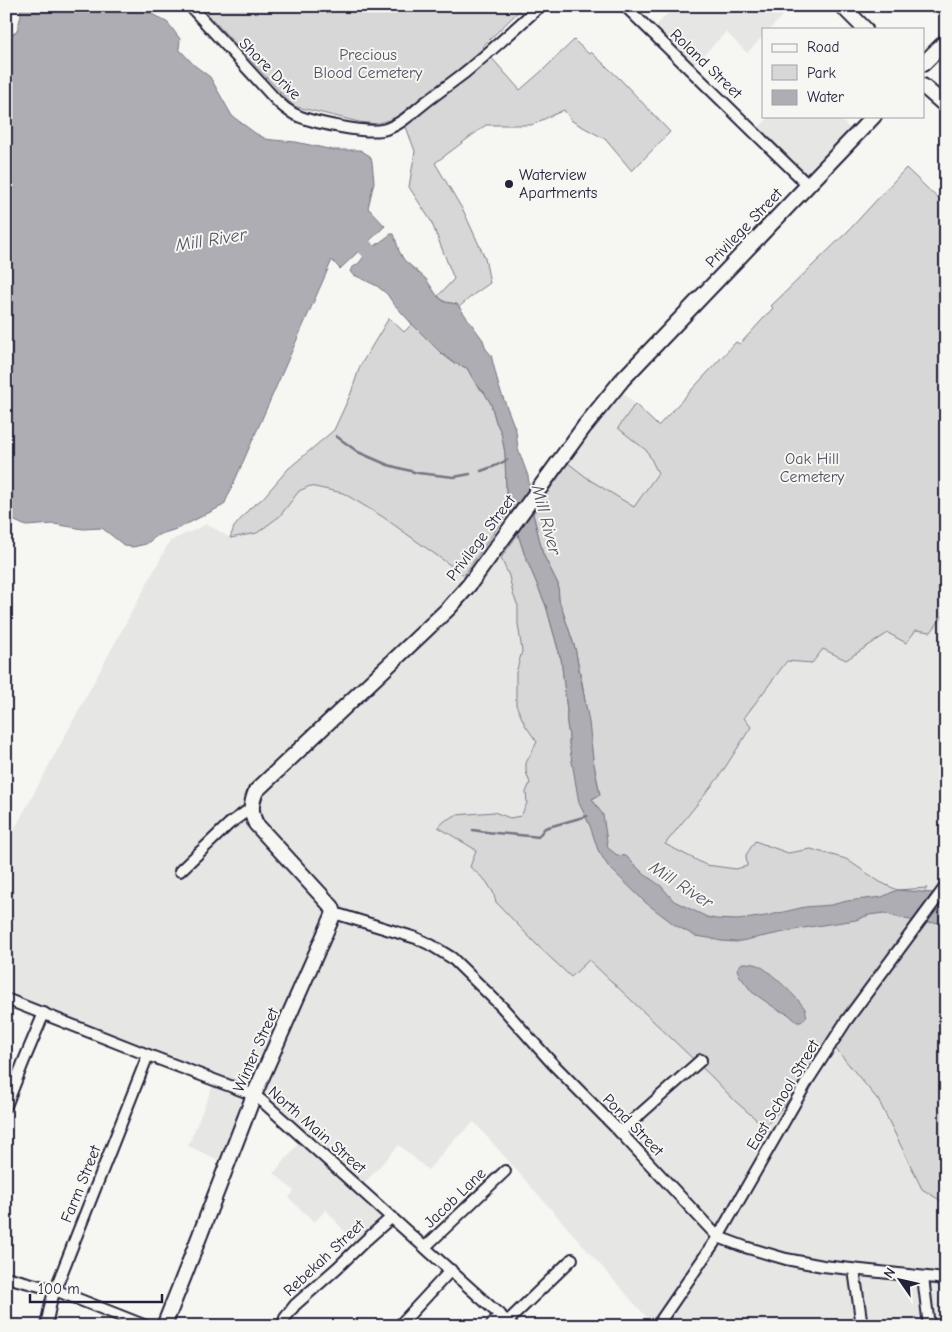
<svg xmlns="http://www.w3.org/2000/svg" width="952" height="1332" viewBox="0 0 952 1332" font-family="'Comic Neue',sans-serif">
<rect width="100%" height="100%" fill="#f6f6f2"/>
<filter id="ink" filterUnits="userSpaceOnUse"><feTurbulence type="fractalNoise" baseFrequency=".02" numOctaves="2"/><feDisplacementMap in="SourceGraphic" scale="10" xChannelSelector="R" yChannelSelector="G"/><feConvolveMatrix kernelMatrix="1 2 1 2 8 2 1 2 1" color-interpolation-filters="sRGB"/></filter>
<g filter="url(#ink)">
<!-- built -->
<g fill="#e6e6e4">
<path d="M 675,6 L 791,6 L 770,29 L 763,29 L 763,36 L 747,53 L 726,32 L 690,69 L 651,31 Z"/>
<path d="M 770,116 L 837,116 L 858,136 L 809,187 L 754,133 Z"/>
<path d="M 612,382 L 635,404 L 618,428 L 647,450 L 658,473 L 634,508 L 590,480 L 568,463 L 533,514 L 530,487 Z"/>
<path d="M 310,486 L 343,493 L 383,517 L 464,575 L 509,511 L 518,534 L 501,558 L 509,576 L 513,593 L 518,606 L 518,624 L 522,651 L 516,673 L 525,725 L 537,742 L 526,763 L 526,772 L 530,783 L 526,792 L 527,803 L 519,817 L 510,818 L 494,812 L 456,815 L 446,820 L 439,827 L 476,850 L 470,867 L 486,881 L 493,892 L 496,902 L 537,945 L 571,977 L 590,959 L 765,1127 L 834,1048 L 879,1101 L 922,1189 L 946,1204 L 946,1326 L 655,1326 L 641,1311 L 474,1122 L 453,1141 L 428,1170 L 399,1145 L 360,1188 L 392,1215 L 357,1246 L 326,1210 L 314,1222 L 289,1198 L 294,1191 L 274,1173 L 303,1138 L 259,1096 L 230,1165 L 188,1146 L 214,1083 L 6,999 L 6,845 L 170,541 L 207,524 L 230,538 L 280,516 L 299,491 Z"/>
<path d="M 946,612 L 946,882 L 937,894 L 897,890 L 880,882 L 846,859 L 811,850 L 788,853 L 755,841 L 747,866 L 736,869 L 706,865 L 665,844 L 719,777 L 751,727 L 743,718 L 788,661 L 811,663 L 823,649 L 846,660 L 888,633 L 916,630 L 931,632 Z"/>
</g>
<!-- green -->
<g fill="#d7d7d7" stroke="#7c7c89">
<path d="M 200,6 L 524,6 L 482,47 L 520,90 L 543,70 L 574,40 L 589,54 L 591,52 L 621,80 L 670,132 L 632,171 L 605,139 L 572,121 L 564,110 L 531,125 L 486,125 L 435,163 L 464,212 L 485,258 L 490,283 L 473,295 L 459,307 L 456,304 L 445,302 L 438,296 L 454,279 L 431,221 L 409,187 L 415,151 L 406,127 L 398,117 L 376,124 L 359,122 L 293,106 Z"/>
<path d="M 906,168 L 946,206 L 946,612 L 931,632 L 916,630 L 906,643 L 888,633 L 846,660 L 823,649 L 812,663 L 787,661 L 744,718 L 751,727 L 719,777 L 665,844 L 706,865 L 736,869 L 747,866 L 746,855 L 755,841 L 788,853 L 811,849 L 846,859 L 880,882 L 897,890 L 927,888 L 905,919 L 946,896 L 946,1204 L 922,1189 L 879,1101 L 835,1048 L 765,1127 L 735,1101 L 711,1076 L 589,960 L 571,977 L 537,945 L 496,902 L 493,892 L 486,881 L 470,867 L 476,850 L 438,827 L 446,820 L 456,815 L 494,812 L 510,818 L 521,816 L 527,803 L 526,792 L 530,783 L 526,772 L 526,763 L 537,742 L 525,725 L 516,705 L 516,673 L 522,651 L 518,624 L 518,606 L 513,594 L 509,576 L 501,558 L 518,534 L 524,553 L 546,606 L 558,649 L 558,653 L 561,658 L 567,711 C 565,722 570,733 569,744 L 592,799 L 600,795 L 593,759 L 583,687 L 575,648 L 559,600 L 558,584 L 543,554 L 533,514 L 568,463 L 590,480 L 634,507 L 658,473 L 647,451 L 618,428 L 635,404 L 658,426 L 736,342 L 740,344 L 773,308 L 771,306 L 849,230 Z"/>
<path d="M 389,318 L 404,332 L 412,324 L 441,353 L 454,363 L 467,368 L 477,386 L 484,392 L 491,404 L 496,422 L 501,432 L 505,453 L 506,490 L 509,511 L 464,575 L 383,517 L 343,493 L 310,486 L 299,491 L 280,516 L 257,533 L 230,538 L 234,527 L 250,508 L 262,499 L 288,469 L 334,430 L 351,393 L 360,366 Z"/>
</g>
<!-- water -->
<g fill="#adadb3" stroke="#757583">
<path d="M 20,6 L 130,6 L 152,14 L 168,23 L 180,39 L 179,49 L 194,65 L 210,77 L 232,116 L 255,133 L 266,139 L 273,140 L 296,142 L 333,150 L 360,150 L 370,156 L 372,162 L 374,182 L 368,208 L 385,226 L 340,269 L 332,260 L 224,505 L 179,528 L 158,535 L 146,544 L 133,547 L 125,546 L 102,528 L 83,529 L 54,524 L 26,526 L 6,517 L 6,39 L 17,31 L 21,15 Z"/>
<path d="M 391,234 L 394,234 L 399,251 L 404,260 L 426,279 L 438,297 L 445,302 L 457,304 L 483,340 L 486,349 L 491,355 L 499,387 L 516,431 L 518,449 L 528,476 L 533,514 L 543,554 L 558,584 L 559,600 L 575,648 L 589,722 L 593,759 L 600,795 L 592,799 L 603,815 L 608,848 L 617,855 L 626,856 L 644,874 L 661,886 L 674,901 L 707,917 L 716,919 L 737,920 L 766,916 L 805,907 L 831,905 L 847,901 L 882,897 L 897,890 L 946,894 L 946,922 L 925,923 L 900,918 L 884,913 L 869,915 L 856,920 L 809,927 L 736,942 L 721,941 L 709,938 L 695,936 L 675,925 L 646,903 L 608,866 L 598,850 L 590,826 L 579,803 L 569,744 C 570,733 565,722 567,711 L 561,658 L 558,653 L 558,649 L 546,606 L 524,553 L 518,534 L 509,509 L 506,490 L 505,453 L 501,432 L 496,422 L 491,404 L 484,392 L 477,386 L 467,368 L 454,363 L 441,353 L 412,324 L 393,303 L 387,294 L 377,286 L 352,274 L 350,271 L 352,268 L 359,263 L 368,251 Z"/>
<path d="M 742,963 C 748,963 753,963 758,965 C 768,969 800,1000 805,1009 C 806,1011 806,1014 807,1017 L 801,1022 L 797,1022 L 788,1014 L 778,1010 L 752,992 L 739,975 L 737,969 Z"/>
</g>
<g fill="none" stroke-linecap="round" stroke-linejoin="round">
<!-- stream -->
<g stroke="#757583" stroke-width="2.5">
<path d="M 336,436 L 358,452 L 388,465 L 418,473 L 454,477 L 470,474"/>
<path d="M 481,471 L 495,466 L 507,460"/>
<path d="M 473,830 C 495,834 516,834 538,837 L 545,828 L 587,816"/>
</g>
<!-- river -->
<path stroke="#adadb3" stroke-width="16" d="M 347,232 L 364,246 L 383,267"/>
<defs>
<g id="minor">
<path d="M 190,6 L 276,100 C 281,105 287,110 294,114 C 309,122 370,135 386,129 C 402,124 414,111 427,101 C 439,92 451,83 463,74 C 490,52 515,29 540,6"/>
<path d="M 625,6 L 808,185"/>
<path d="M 180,871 L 229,824 L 247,811 L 251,810"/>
<path d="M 334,913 L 416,938 L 431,945 L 452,958 L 501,1006 L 552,1063 L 620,1132 L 718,1237 L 745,1247 L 786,1259 L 823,1266 L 946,1279"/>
<path d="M 6,999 L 148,1055 L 254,1095 L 262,1101 L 512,1326"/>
<path d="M 6,1106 L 23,1063 L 44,1013"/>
<path d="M 620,1132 L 701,1060"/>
<path d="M 425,1247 L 505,1171"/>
<path d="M 854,1270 L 862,1326"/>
<path d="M 6,1277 L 55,1290 L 146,1326"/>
<path d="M 923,1277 L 929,1326"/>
<path d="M 507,1322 L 572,1259"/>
<path d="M 46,1326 L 51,1302 L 55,1290 L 148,1055"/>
<path d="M 283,1326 L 285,1318 L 295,1305 L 337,1268 L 366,1240 L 392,1217"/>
<path d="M 399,1326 L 451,1270"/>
<path d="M 491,1326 L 500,1314"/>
<path d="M 657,1326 L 718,1237 L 808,1080 L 846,1021 L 946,886"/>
</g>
<g id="major">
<path d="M 842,6 L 865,29"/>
<path d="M 923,64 L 946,41"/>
<path d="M 923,86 L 946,106"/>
<path d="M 164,1326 L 186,1271 L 254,1095 L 334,913 L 332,907 L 256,824 C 250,812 251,803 256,791 L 449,608 L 469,585 L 584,427 L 622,380 L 874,116"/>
</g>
</defs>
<!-- minor casing -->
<use href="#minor" stroke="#22223b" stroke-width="14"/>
<!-- major casing -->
<use href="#major" stroke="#22223b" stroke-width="18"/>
<!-- minor -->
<use href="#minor" stroke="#f6f6f2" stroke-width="10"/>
<!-- major -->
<use href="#major" stroke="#f6f6f2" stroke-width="14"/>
</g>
</g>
<!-- markers -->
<circle fill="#22223b" stroke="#f6f6f2" stroke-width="2" cx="509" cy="184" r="5"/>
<g text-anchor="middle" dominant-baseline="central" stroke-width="4" stroke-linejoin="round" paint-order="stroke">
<!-- park labels -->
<g font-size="16" fill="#4f4f62" stroke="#f6f6f2">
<text x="368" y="55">Precious<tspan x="368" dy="18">Blood Cemetery</tspan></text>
<text x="812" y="459">Oak Hill<tspan x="812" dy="18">Cemetery</tspan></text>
</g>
<!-- street labels -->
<g font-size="16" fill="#22223b" stroke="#f6f6f2">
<text transform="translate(706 64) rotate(44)">Roland Street</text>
<text transform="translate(270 69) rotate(45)">Shore Drive</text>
<text transform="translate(744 228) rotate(-46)">Privilege Street</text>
<text transform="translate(481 538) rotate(-53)">Privilege Street</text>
<text transform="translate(256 1050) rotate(-66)">Winter Street</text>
<text transform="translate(783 1095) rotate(-59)">East School Street</text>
<text transform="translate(633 1125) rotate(46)">Pond Street</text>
<text transform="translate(317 1130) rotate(41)">North Main Street</text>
<text transform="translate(81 1184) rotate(-68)">Farm Street</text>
<text transform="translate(455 1198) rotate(-44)">Jacob Lane</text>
<text transform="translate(324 1258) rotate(-43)">Rebekah Street</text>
</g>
<!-- poi labels -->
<g font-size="16" fill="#22223b" stroke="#f6f6f2" text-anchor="start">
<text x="519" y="175">Waterview<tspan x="519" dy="18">Apartments</tspan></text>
</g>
<!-- water labels -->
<g font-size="18" font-style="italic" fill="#535365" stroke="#f6f6f2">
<text transform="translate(211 240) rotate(-9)">Mill River</text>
<text transform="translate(546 520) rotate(75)">Mill River</text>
<text transform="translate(681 885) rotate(33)">Mill River</text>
</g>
</g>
<!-- margin -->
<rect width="952" height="1332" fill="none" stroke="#f6f6f2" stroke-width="25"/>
<rect x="12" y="12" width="927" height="1307" fill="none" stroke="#22223b" stroke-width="2" filter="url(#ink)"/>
<!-- legend -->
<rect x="762" y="28" width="162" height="90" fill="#f6f6f2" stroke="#a1a1a9"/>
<rect x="772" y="44" width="25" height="8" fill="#f6f6f2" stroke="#a1a1a9"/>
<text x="807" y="52" font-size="15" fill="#22223b">Road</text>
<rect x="772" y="65" width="25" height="15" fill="#d7d7d7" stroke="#a1a1a9"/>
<text x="807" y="78" font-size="15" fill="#22223b">Park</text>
<rect x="772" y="90" width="25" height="15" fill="#adadb3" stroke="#a1a1a9"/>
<text x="807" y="102" font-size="15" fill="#22223b">Water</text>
<!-- north arrow -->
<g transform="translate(900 1280) rotate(304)" stroke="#f6f6f2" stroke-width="4" paint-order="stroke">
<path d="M0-4L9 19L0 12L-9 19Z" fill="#22223b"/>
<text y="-8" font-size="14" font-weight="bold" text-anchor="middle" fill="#22223b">N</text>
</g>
<!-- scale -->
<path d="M30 1294v8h132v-8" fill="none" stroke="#22223b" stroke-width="2.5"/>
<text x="38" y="1294" font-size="15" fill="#22223b" stroke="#f6f6f2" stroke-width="4" paint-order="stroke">100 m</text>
</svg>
